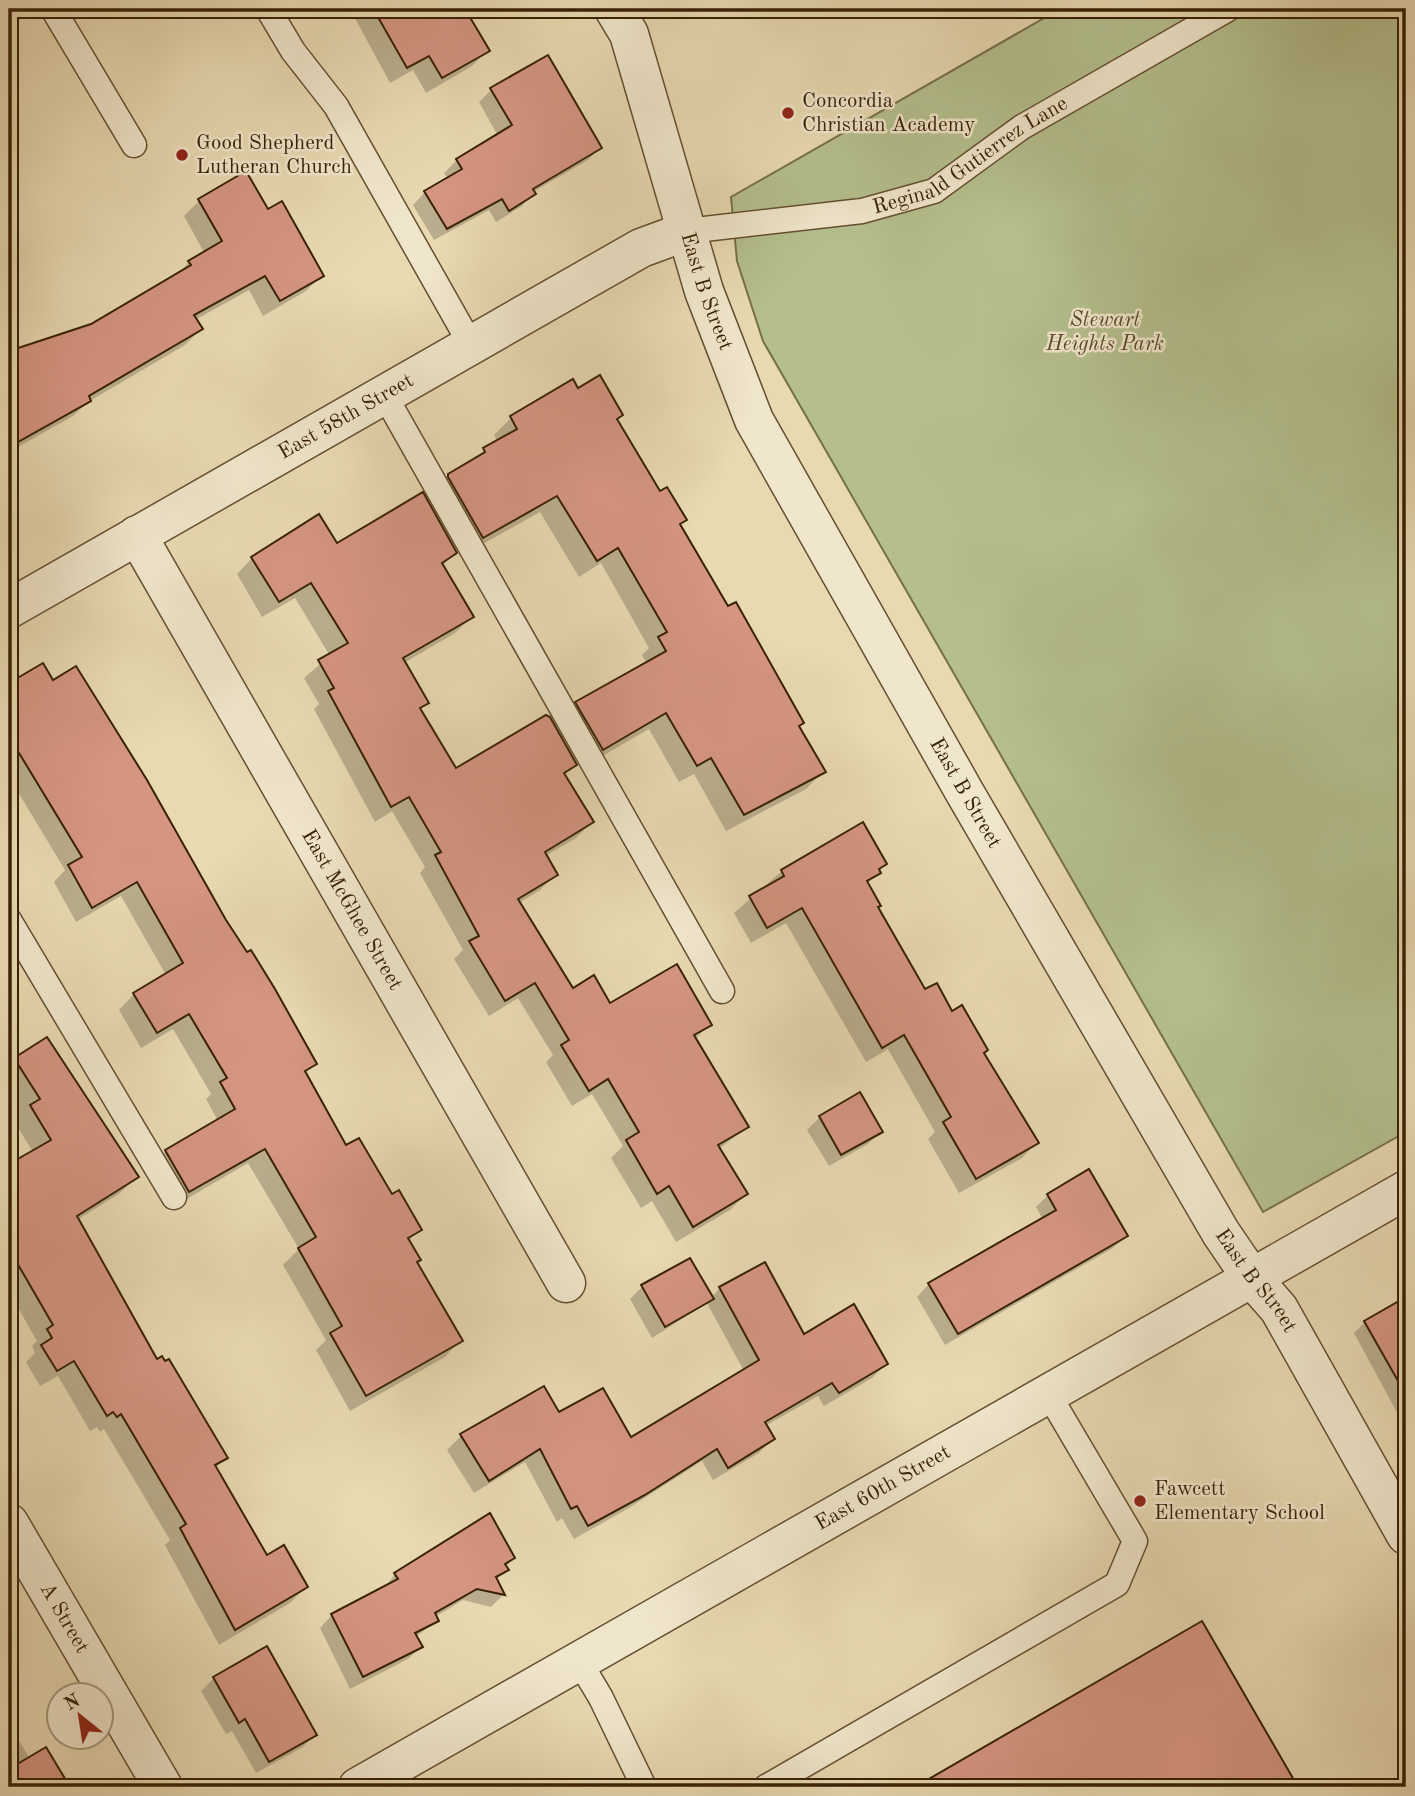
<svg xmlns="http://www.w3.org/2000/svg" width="1415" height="1796" viewBox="0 0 1415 1796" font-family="'Old Standard TT',serif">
<rect width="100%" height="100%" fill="#e8d9b1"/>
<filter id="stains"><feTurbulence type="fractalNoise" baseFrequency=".00286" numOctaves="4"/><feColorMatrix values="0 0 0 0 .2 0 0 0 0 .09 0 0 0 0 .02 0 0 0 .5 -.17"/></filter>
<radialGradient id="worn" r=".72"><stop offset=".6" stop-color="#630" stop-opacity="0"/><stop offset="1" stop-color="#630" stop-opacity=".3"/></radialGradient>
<!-- green -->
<path fill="#b4bf8d" stroke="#767049" stroke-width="2" d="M 1060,9 L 1406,9 L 1406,1132 L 1263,1212 L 763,341 L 737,261 L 731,197 Z"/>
<!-- shadow -->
<g fill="#0003">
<path d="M 350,9 L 483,9 L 469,18 L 487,51 L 472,66 L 426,93 L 413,70 L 390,83 Z"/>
<path d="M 491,90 L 600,148 L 588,160 L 533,192 L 522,206 L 496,222 L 489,210 L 434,240 L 413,205 L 425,192 L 448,179 L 444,173 L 457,160 L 498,136 L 479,102 Z"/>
<path d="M 199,201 L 267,211 L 322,275 L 306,291 L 263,316 L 249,290 L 195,320 L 201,329 L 185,345 L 88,402 L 73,416 L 9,452 L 9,353 L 92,326 L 175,277 L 189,262 L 205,254 L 184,216 Z"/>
<path d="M 572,381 L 577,390 L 615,421 L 659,494 L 685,520 L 679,526 L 824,771 L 806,789 L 726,831 L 694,774 L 679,782 L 649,729 L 585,766 L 559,721 L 577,703 L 647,664 L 642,655 L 649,648 L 601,563 L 579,577 L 540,512 L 465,554 L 431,493 L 449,476 L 498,442 L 494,435 L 511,418 Z"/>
<path d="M 336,546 L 455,553 L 442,566 L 471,617 L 455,633 L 404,663 L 427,703 L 420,710 L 456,770 L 575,765 L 564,776 L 592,822 L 576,838 L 545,856 L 556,874 L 540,890 L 519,903 L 572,990 L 610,1005 L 710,1024 L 695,1039 L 747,1127 L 719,1149 L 746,1194 L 730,1210 L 676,1242 L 652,1201 L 641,1208 L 611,1158 L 623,1146 L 592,1094 L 572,1106 L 546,1062 L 553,1055 L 518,998 L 489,1016 L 454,959 L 463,950 L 420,873 L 425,867 L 392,811 L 375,822 L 314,709 L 319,704 L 304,678 L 330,656 L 295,598 L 262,617 L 237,574 L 252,558 Z"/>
<path d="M 42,665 L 225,921 L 315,1064 L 305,1073 L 346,1148 L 420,1230 L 408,1241 L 415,1263 L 460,1341 L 445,1357 L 350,1411 L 316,1350 L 326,1340 L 283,1265 L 299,1249 L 248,1163 L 173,1207 L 150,1167 L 166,1151 L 218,1121 L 206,1099 L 211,1094 L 173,1029 L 141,1048 L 119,1010 L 134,994 L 166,975 L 121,896 L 76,922 L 54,882 L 65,870 L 9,777 L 9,685 Z"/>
<path d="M 862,825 L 885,864 L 867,884 L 876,908 L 924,991 L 952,1013 L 982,1053 L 1037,1142 L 1022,1158 L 959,1193 L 928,1139 L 935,1132 L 888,1049 L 866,1062 L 786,923 L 751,943 L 734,913 L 782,871 Z"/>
<path d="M 47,1039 L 136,1177 L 120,1193 L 77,1220 L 156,1361 L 226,1457 L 215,1468 L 266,1557 L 306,1587 L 290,1603 L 219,1645 L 165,1545 L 170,1540 L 104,1429 L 100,1432 L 97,1427 L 90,1431 L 58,1376 L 40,1386 L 26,1362 L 35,1353 L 32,1346 L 37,1341 L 9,1292 L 9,1166 L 33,1152 L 9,1113 L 9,1063 Z"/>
<path d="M 820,1117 L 881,1131 L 868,1144 L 829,1166 L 807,1130 Z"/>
<path d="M 1048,1195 L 1126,1236 L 1113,1248 L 945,1345 L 917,1297 L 929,1284 L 1043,1220 L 1036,1207 Z"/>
<path d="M 642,1287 L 711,1298 L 720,1288 L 803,1336 L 886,1364 L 872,1378 L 824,1406 L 818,1396 L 765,1426 L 773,1438 L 759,1453 L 713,1480 L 702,1461 L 629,1508 L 574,1539 L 562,1518 L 557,1522 L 525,1462 L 474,1493 L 447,1450 L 461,1436 L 544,1388 L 558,1414 L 631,1440 L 744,1371 L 707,1303 L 652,1338 L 630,1299 Z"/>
<path d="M 1406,1300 L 1406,1429 L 1354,1333 L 1365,1322 Z"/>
<path d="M 513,1558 L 496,1580 L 503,1595 L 491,1607 L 463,1600 L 435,1617 L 437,1620 L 416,1637 L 421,1647 L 408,1659 L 350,1689 L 320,1628 L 332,1615 L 384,1589 L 395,1574 Z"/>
<path d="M 1201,1624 L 1296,1787 L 918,1787 Z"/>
<path d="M 214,1678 L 315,1734 L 303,1747 L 256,1773 L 232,1731 L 226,1734 L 201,1691 Z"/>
<path d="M 9,1724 L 30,1759 L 45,1749 L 68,1787 L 9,1787 Z"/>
</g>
<!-- building -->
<g fill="#d59581" stroke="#382105" stroke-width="2">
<path d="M 397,9 L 465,9 L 490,51 L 442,78 L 429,56 L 407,68 L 379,19 Z"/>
<path d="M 548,55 L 602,148 L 533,189 L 536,194 L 509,211 L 502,199 L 447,229 L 424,191 L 462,169 L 456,159 L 512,125 L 490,88 Z"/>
<path d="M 246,171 L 268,209 L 282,201 L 324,276 L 280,301 L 265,276 L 194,315 L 203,329 L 89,396 L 91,401 L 9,447 L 9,351 L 91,324 L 191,265 L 188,261 L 222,241 L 198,199 Z"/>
<path d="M 600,375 L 623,415 L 617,419 L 660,491 L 667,487 L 687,520 L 680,524 L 728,606 L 736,602 L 804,723 L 799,726 L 826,772 L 744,815 L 711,758 L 697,766 L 666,713 L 603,750 L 575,702 L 666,651 L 658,637 L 667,632 L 618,548 L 597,561 L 557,496 L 483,538 L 448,477 L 448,474 L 485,452 L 483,448 L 517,429 L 510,416 L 573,379 L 578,388 Z"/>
<path d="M 423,492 L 457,553 L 442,563 L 474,617 L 403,658 L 429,703 L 420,708 L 456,768 L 546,715 L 550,717 L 577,765 L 564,773 L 594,822 L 545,852 L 558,875 L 518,899 L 573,988 L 594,975 L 610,1003 L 677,964 L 712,1025 L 694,1035 L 749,1127 L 718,1145 L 748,1194 L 693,1227 L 669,1186 L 657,1194 L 626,1140 L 639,1132 L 608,1079 L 589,1091 L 561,1045 L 569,1040 L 535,983 L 505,1001 L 469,941 L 479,936 L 435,855 L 441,852 L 409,797 L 391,807 L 328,691 L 334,688 L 318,660 L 348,643 L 311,583 L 279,602 L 251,557 L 319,514 L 337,543 Z"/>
<path d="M 43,663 L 53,680 L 76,666 L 147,780 L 226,920 L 247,952 L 251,950 L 275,989 L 317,1064 L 305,1071 L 346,1145 L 359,1138 L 392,1194 L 399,1190 L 422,1230 L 408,1238 L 421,1260 L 417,1262 L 463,1341 L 366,1396 L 330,1333 L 342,1326 L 298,1248 L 316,1237 L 265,1149 L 189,1192 L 165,1150 L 235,1109 L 220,1082 L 227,1078 L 189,1014 L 157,1033 L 133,993 L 183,963 L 137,882 L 92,908 L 68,865 L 82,857 L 19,753 L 9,758 L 9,683 Z"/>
<path d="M 863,822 L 887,864 L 879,869 L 881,873 L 867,881 L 881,906 L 878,907 L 925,989 L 937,983 L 952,1011 L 962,1005 L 988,1050 L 984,1053 L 1039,1143 L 976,1179 L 943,1122 L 951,1117 L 904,1035 L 882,1048 L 802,908 L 767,928 L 749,896 L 784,876 L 781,870 Z"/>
<path d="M 47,1037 L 139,1177 L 77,1216 L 157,1359 L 162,1356 L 165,1361 L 169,1359 L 228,1458 L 215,1465 L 267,1555 L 284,1545 L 308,1587 L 235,1630 L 180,1528 L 186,1524 L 121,1414 L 117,1417 L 113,1412 L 107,1416 L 74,1361 L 57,1371 L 41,1345 L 52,1338 L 47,1329 L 53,1325 L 9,1249 L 9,1164 L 51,1140 L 30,1105 L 40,1099 L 14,1058 Z"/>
<path d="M 860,1092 L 883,1132 L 841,1155 L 819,1116 Z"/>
<path d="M 1089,1169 L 1128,1236 L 958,1334 L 928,1283 L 1056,1210 L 1047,1194 Z"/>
<path d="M 690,1258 L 714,1299 L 665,1327 L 641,1285 Z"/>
<path d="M 765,1262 L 804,1334 L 854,1304 L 888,1364 L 839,1393 L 832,1383 L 765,1422 L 775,1439 L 728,1468 L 717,1449 L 645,1495 L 588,1526 L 577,1506 L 571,1509 L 540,1449 L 489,1481 L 460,1434 L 544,1386 L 559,1412 L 603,1388 L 631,1437 L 759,1360 L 719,1287 Z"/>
<path d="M 1406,1297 L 1406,1395 L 1364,1321 Z"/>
<path d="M 490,1513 L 515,1558 L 505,1564 L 509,1570 L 496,1577 L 505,1595 L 477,1589 L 435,1613 L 439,1621 L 415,1633 L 423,1647 L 363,1677 L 331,1614 L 398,1579 L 394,1573 Z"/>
<path d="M 1202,1621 L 1298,1787 L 915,1787 Z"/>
<path d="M 267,1646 L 317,1735 L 269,1762 L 245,1719 L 239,1723 L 213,1677 Z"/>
<path d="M 46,1747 L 70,1787 L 9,1787 L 9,1769 Z"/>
</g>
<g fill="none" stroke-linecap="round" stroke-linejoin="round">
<defs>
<g id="service">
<path d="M 53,9 L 134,145"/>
<path d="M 268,9 L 293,51 L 336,106 L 471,345"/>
<path id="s1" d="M 687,231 L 862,211 L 934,191 L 1022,127 L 1228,9"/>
<path d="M 384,394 L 722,991"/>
<path d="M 9,920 L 174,1197"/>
<path d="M 579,1661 L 601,1698 L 644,1787"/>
<path d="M 766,1787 L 1117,1584 L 1135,1541 L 1049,1395"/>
</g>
<g id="minor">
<path id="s2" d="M 614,9 L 629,34 L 704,291 L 754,420 L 965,793 L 1221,1233 L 1251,1277 L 1279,1309 L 1406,1535"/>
<path id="s3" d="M 137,535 L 566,1283"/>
<path id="s4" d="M 9,609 L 641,248 L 687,231"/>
<path id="s5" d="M 9,1523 L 163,1787"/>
<path id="s6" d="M 358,1787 L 1406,1190"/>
</g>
</defs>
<!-- service casing -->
<use href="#service" stroke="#644f30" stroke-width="27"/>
<!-- minor casing -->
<use href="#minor" stroke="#644f30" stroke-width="41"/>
<!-- service -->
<use href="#service" stroke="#f0e6cc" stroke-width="24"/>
<!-- minor -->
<use href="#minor" stroke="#f0e6cc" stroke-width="38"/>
</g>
<!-- markers -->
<g fill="#8f2418" stroke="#f0e6cc" stroke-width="2.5">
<circle cx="788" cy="113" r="7"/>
<circle cx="182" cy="155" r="7"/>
<circle cx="1140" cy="1501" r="7"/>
</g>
<g text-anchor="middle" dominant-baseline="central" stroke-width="5" stroke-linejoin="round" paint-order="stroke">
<!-- poi labels -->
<g font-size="21" fill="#382105" stroke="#f0e6cc" text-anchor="start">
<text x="802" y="101">Concordia<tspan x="802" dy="24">Christian Academy</tspan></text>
<text x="196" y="143">Good Shepherd<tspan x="196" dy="24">Lutheran Church</tspan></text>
<text x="1154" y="1489">Fawcett<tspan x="1154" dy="24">Elementary School</tspan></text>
</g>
<!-- street labels -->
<g font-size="21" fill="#382105" stroke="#f0e6cc">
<text stroke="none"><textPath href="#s1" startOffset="299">Reginald Gutierrez Lane</textPath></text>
<text stroke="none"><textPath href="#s2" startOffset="298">East B Street</textPath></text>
<text stroke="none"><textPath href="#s4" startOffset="388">East 58th Street</textPath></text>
<text stroke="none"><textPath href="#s2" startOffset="864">East B Street</textPath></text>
<text stroke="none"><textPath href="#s3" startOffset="432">East McGhee Street</textPath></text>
<text stroke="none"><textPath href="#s2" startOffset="1432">East B Street</textPath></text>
<text stroke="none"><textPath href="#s6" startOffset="604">East 60th Street</textPath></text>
<text stroke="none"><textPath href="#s5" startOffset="110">A Street</textPath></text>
</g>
<!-- park labels -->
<g font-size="21" font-style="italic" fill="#574827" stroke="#f0e6cc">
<text x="1105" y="320">Stewart<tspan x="1105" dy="24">Heights Park</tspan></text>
</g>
</g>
<!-- margin -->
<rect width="1415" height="1796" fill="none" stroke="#e8d9b1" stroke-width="35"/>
<rect x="10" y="10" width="1394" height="1775" fill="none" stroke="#382105" stroke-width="3.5"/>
<rect x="18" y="18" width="1380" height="1761" fill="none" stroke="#382105" stroke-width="2"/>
<!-- north arrow -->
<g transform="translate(80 1716) rotate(330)"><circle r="33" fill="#f0e6cc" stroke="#a6977c" stroke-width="2"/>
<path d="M0-5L12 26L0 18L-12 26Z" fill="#8f2418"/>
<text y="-10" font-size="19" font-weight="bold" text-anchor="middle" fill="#382105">N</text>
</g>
<rect width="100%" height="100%" filter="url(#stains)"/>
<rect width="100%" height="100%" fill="url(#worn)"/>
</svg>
